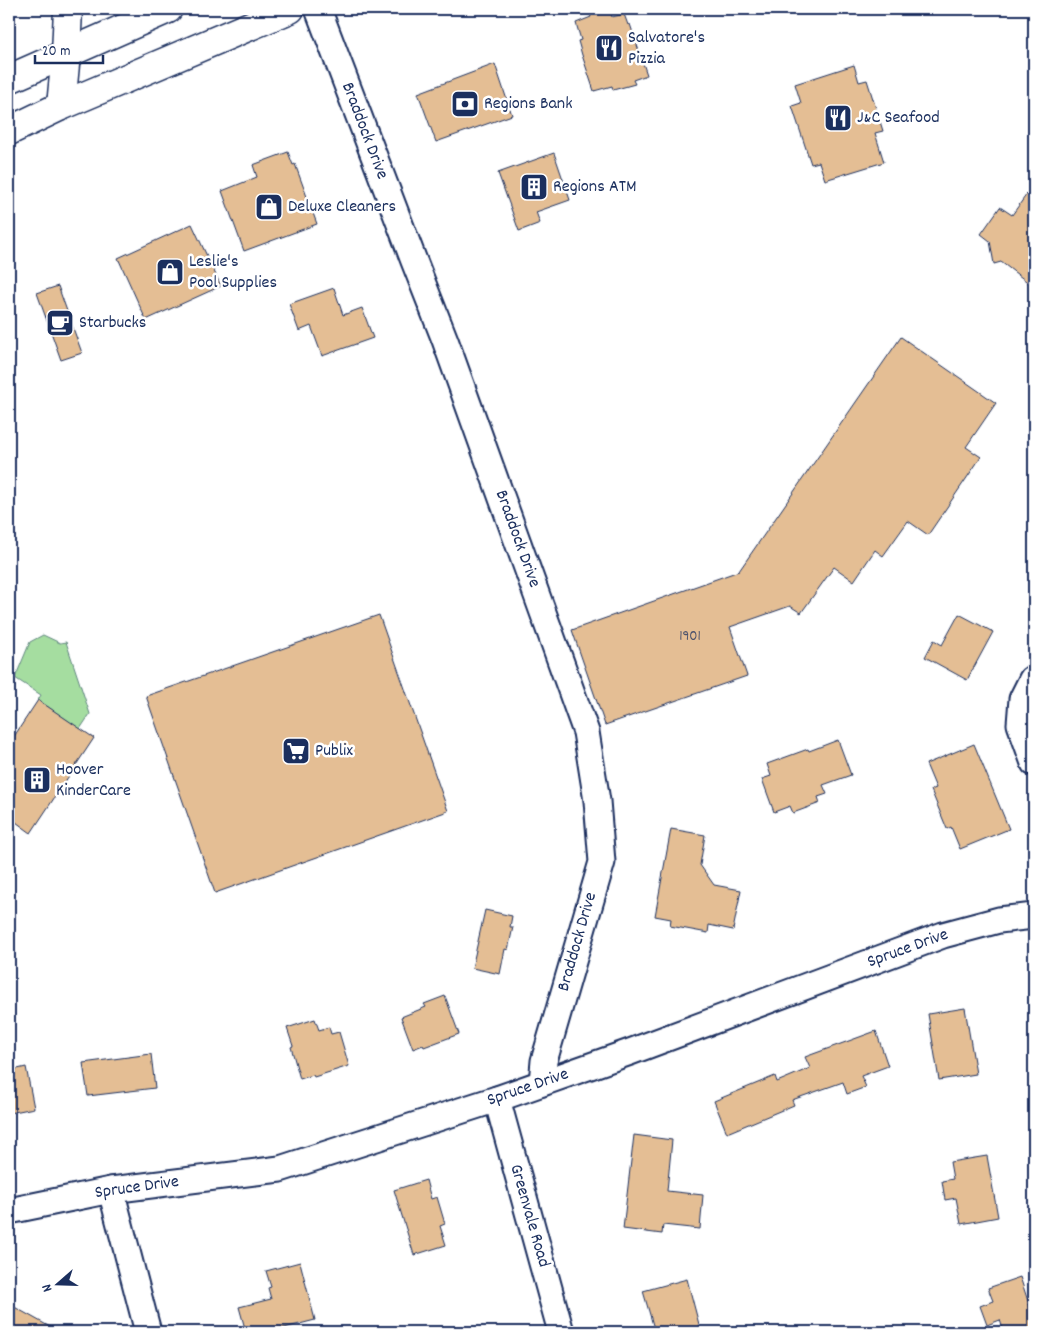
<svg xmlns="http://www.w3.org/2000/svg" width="1043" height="1341" viewBox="0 0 1043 1341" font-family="Dekko,sans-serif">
<rect width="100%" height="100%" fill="#fff"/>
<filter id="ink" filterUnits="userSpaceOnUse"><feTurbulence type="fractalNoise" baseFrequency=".02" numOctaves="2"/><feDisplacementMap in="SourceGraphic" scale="10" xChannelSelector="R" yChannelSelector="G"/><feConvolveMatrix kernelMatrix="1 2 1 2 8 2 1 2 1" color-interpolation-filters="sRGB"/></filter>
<g filter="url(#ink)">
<!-- green -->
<path fill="#a5dda0" stroke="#60867f" d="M 43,635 L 60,643 L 66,642 L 90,714 L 80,729 L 38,700 L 41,695 L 15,678 L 30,642 Z"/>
<!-- building -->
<g fill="#e4be94" stroke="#1b2f5e">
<path d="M 588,9 L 609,9 L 612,17 L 624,14 L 628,25 L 630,24 L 647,75 L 633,80 L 635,84 L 613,90 L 612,86 L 594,91 L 582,55 L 578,41 L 581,40 L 576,23 L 591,17 Z"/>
<path d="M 495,64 L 512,115 L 436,142 L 418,93 Z"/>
<path d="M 854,65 L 859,82 L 867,80 L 883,131 L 875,133 L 884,162 L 825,180 L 819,162 L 811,164 L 792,106 L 801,103 L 795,84 Z"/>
<path d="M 288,152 L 293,165 L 295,164 L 317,224 L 244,251 L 222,191 L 257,177 L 253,165 Z"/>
<path d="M 554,153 L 570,200 L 536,212 L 540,223 L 519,231 L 498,173 Z"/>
<path d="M 1034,184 L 1034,287 L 1001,262 L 994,264 L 990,241 L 981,234 L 1000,207 L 1012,215 Z"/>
<path d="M 192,224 L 221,286 L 146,320 L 118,258 Z"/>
<path d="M 58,286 L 82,353 L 61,360 L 37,293 Z"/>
<path d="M 334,288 L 343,315 L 362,308 L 373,338 L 322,356 L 311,326 L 299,331 L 289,304 Z"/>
<path d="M 901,337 L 996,403 L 966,447 L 981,457 L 928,535 L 908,521 L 883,556 L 875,550 L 854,581 L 834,567 L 801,613 L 790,606 L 730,627 L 747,676 L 605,725 L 572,630 L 739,571 Z"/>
<path d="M 959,614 L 993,632 L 967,680 L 925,657 L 934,640 L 942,645 Z"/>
<path d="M 379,615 L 448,811 L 215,893 L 146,696 Z"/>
<path d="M 38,700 L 94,738 L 31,833 L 9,817 L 9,744 Z"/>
<path d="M 838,740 L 851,775 L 823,785 L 827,794 L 818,797 L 820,803 L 793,813 L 790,806 L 774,812 L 762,779 L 771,776 L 767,764 L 808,749 L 809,751 Z"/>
<path d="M 974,744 L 1009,829 L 960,849 L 951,827 L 947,829 L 931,790 L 936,788 L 926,764 Z"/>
<path d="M 671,829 L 705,835 L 700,865 L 714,885 L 741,890 L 733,930 L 709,925 L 708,933 L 670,926 L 671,919 L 655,916 Z"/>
<path d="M 485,910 L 512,916 L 510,927 L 513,927 L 508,950 L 505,949 L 500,974 L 472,968 Z"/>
<path d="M 445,996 L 459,1034 L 424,1047 L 423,1045 L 413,1049 L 401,1017 L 426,1007 L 424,1004 Z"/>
<path d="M 965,1008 L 976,1074 L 939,1080 L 928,1014 Z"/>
<path d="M 315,1019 L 319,1030 L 329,1027 L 331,1034 L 339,1032 L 349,1066 L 314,1077 L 313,1075 L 300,1079 L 291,1047 L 293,1046 L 287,1028 Z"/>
<path d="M 876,1031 L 888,1066 L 861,1076 L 866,1087 L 847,1094 L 843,1082 L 792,1100 L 794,1105 L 727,1133 L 714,1101 L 775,1076 L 777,1082 L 810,1068 L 805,1057 Z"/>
<path d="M 151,1054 L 155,1088 L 88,1096 L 83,1063 Z"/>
<path d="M 26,1067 L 34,1108 L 9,1113 L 9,1071 Z"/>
<path d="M 634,1135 L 672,1140 L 667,1191 L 703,1195 L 700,1229 L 663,1225 L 662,1234 L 623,1229 Z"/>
<path d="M 987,1156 L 998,1217 L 961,1224 L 956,1198 L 945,1200 L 942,1181 L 953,1179 L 950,1162 Z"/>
<path d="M 426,1180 L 431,1199 L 437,1197 L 445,1224 L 440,1226 L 446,1245 L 414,1255 L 394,1190 Z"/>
<path d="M 300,1262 L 315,1320 L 269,1332 L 246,1332 L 239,1307 L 271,1299 L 268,1288 L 271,1287 L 266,1271 Z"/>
<path d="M 1020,1277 L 1034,1319 L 1034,1332 L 1004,1332 L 1000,1320 L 987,1325 L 980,1306 L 993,1301 L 988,1288 Z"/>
<path d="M 687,1279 L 701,1332 L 655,1332 L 643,1291 Z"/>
<path d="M 9,1304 L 59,1332 L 9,1332 Z"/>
</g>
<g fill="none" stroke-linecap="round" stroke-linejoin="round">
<defs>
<g id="minor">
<path d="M 318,9 L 414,261 L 445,340 L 586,732 L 597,801 L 602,862 L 544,1061 L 542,1083"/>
<path d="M 1034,678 L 1032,679 L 1022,699 L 1020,724 L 1034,763"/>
<path d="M 497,1099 L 561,1332"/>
<path d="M 111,1190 L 148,1332"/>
<path d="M 9,1211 L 111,1190 L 280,1169 L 497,1099 L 630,1052 L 943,935 L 999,920 L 1034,916"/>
</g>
<path id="tertiary" d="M 61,106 L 66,54 L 68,9"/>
<g id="primary">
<path d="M 9,79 L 168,9"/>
<path d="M 9,131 L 61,106 L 290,9"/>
</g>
</defs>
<!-- minor casing -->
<use href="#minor" stroke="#1b2f5e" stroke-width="29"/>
<!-- tertiary casing -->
<use href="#tertiary" stroke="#1b2f5e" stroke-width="31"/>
<!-- primary casing -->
<use href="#primary" stroke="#1b2f5e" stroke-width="31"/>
<!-- minor -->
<use href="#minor" stroke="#fff" stroke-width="25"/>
<!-- tertiary -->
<use href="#tertiary" stroke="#fff" stroke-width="28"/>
<!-- primary -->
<use href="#primary" stroke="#fff" stroke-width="28"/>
</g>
</g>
<!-- icons -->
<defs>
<symbol id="restaurant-square" viewBox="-11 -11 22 22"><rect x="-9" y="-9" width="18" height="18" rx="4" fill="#1b2f5e" stroke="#fff"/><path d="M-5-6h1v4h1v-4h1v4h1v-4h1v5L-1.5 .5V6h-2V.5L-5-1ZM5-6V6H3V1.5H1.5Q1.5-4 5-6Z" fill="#fff"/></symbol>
<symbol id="bank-square" viewBox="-11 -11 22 22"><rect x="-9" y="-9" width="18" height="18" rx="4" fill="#1b2f5e" stroke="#fff"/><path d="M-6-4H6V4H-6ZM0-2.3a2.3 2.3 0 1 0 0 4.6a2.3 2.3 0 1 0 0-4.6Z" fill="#fff"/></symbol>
<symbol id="building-square" viewBox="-11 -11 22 22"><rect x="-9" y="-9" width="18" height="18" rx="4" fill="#1b2f5e" stroke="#fff"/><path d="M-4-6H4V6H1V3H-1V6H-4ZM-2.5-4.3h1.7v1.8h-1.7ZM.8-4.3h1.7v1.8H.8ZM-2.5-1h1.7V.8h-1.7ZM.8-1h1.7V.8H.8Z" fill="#fff"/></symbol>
<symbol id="shop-square" viewBox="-11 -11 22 22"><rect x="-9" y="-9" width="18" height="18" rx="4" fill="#1b2f5e" stroke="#fff"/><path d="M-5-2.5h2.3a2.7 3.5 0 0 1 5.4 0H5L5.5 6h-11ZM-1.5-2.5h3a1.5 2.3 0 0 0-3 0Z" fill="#fff"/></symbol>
<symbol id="cafe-square" viewBox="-11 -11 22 22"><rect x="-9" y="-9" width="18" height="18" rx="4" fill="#1b2f5e" stroke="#fff"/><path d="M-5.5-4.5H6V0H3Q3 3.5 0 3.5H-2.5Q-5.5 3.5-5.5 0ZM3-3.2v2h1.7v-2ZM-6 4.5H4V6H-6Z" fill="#fff"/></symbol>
<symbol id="supermarket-square" viewBox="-11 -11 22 22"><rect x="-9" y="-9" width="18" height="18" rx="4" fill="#1b2f5e" stroke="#fff"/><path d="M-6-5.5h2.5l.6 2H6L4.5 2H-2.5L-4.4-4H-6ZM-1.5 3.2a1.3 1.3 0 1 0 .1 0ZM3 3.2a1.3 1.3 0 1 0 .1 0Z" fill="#fff"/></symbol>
</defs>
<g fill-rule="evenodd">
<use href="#restaurant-square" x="593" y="32" width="32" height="32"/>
<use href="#bank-square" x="449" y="88" width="32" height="32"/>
<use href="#restaurant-square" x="822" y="102" width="32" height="32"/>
<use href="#building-square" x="518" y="171" width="32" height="32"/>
<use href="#shop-square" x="253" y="191" width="32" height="32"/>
<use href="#shop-square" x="154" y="256" width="32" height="32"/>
<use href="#cafe-square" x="44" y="307" width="32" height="32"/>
<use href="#supermarket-square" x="280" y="735" width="32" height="32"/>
<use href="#building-square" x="21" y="764" width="32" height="32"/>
</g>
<g text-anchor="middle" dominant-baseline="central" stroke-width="5" stroke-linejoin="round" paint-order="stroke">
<!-- number labels -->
<g font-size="15" fill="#4d536c">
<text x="690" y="637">1901</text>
</g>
<!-- poi labels -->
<g font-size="18" fill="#1b2f5e" stroke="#fff" text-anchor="start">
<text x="628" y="38">Salvatore's<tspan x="628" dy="21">Pizzia</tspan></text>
<text x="484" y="104">Regions Bank</text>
<text x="857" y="118">J&amp;C Seafood</text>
<text x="553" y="187">Regions ATM</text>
<text x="288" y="207">Deluxe Cleaners</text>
<text x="189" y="262">Leslie's<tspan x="189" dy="21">Pool Supplies</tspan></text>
<text x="79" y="323">Starbucks</text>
<text x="315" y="751">Publix</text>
<text x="56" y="770">Hoover<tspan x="56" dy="21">KinderCare</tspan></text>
</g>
<!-- street labels -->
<g font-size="18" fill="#1b2f5e" stroke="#fff">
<text transform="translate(364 131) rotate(69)">Braddock Drive</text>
<text transform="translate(517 539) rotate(70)">Braddock Drive</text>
<text transform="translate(578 942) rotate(-74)">Braddock Drive</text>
<text transform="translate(908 949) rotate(-20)">Spruce Drive</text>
<text transform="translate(528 1088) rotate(-19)">Spruce Drive</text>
<text transform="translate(137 1188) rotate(-8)">Spruce Drive</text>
<text transform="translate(529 1216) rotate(74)">Greenvale Road</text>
</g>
</g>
<!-- margin -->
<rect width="1043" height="1341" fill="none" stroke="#fff" stroke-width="30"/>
<rect x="15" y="15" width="1013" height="1311" fill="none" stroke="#1b2f5e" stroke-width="2" filter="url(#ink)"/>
<!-- north arrow -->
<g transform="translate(58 1284) rotate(250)" stroke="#ffffff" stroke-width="4" paint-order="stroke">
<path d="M0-4L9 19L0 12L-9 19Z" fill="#1b2f5e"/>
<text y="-8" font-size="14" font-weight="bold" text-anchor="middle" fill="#1b2f5e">N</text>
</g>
<!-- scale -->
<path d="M35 55v8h68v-8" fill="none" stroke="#1b2f5e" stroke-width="2.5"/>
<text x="42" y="55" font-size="15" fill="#1b2f5e" stroke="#ffffff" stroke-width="4" paint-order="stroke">20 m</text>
</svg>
